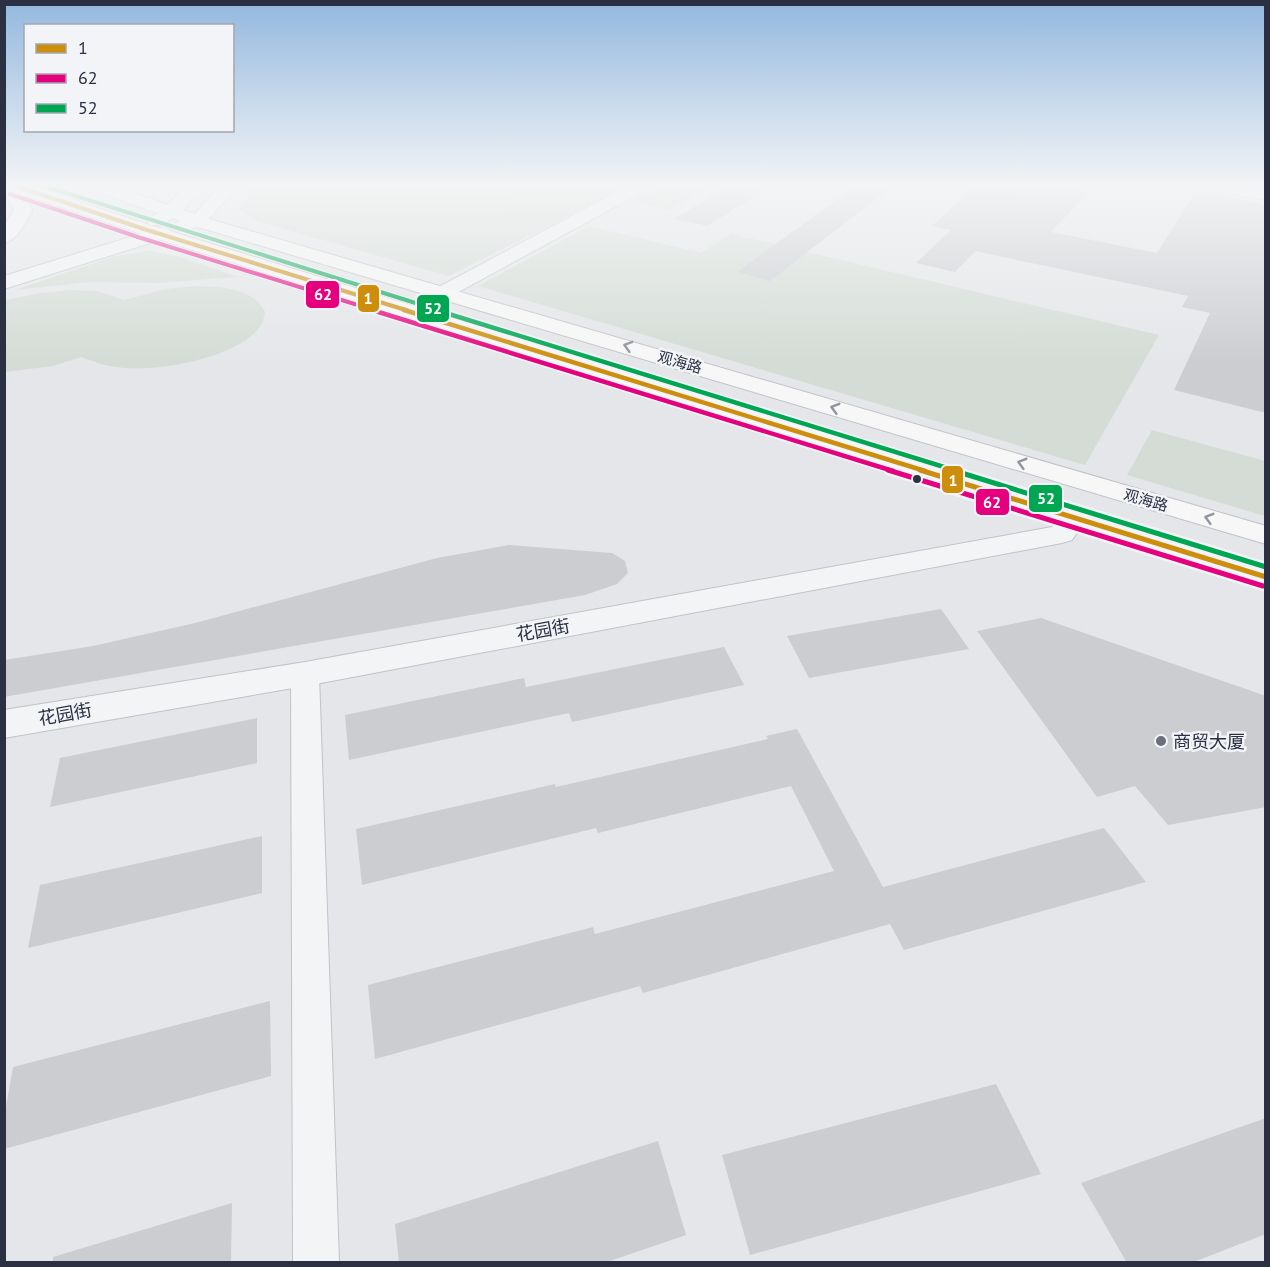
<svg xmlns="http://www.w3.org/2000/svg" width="1270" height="1267" viewBox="0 0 1270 1267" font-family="'PT Sans','Noto Sans SC',sans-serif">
<rect width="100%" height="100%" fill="#e4e6e9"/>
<!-- green -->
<g fill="#d4dcd5">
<path d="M 258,185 L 629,185 L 449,276 L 256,221 L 238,209 Z"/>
<path d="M 664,185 L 696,185 L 709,188 L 668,210 L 632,201 Z"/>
<path d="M 589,226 L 701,253 L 731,234 L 1159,335 L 1085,465 L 478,286 Z"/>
<path d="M 149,251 L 180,257 L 238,277 L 157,283 L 90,282 L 15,290 L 115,256 Z"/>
<path d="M 196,286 C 222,287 252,287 265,312 C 264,316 263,322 261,325 C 241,357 161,371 126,368 C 110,367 96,363 81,357 L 53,366 L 5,372 L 5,300 L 40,293 L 70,290 L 97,291 L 124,300 L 166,289 Z"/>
<path d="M 1152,430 L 1265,461 L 1265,516 L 1127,475 Z"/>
</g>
<!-- building -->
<g fill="#cbcdd1">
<path d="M 730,185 L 763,191 L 707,226 L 674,219 Z"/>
<path d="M 857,185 L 894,185 L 770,281 L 737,272 Z"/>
<path d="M 976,185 L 1044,185 L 1088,193 L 1051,232 L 1157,253 L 1196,191 L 1266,205 L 1266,413 L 1174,390 L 1210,313 L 1182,307 L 1188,296 L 975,251 L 955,272 L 916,263 L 951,230 L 932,226 Z"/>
<path d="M 509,545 L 612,553 L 625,561 L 628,573 L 617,584 L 585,595 L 4,697 L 4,660 L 93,646 L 195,623 L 437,558 Z"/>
<path d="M 941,609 L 969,649 L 809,678 L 787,636 Z"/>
<path d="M 1041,618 L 1266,696 L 1266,807 L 1168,825 L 1135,786 L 1097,797 L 977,631 Z"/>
<path d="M 724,647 L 744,685 L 572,722 L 569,713 L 349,760 L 345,715 L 524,678 L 526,687 Z"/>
<path d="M 257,718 L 257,763 L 50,807 L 60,758 Z"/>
<path d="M 797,729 L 883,887 L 1104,828 L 1146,882 L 904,950 L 890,924 L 643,993 L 640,986 L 375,1059 L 368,985 L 593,927 L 595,934 L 834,871 L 791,786 L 598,833 L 596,828 L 362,885 L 356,829 L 555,784 L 556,787 L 768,739 L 766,736 Z"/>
<path d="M 262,836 L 262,893 L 28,948 L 40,885 Z"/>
<path d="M 270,1001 L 271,1076 L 4,1149 L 4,1118 L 13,1067 Z"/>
<path d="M 996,1084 L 1041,1174 L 750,1255 L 722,1155 Z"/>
<path d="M 1266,1118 L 1266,1234 L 1191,1263 L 1127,1263 L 1081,1183 Z"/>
<path d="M 658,1141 L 686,1235 L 604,1263 L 399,1263 L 395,1224 Z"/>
<path d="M 232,1203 L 231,1263 L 53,1263 L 53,1257 Z"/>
</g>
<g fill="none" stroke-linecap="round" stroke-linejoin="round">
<defs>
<path id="minor" d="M 305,664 L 315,667 L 319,674 L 339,1262 L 293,1262 L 291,674 L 295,667 Z"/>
<g id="tertiary">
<path d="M 630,185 L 650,185 L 648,189 L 451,296 L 444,298 L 437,296 L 434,292 L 437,288 Z"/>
<path d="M 1199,185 L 1237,185 L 1266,190 L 1266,200 L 1207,190 Z"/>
<path d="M 163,227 L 169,229 L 172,233 L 169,237 L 4,289 L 4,276 Z"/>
<path d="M 1073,509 L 1083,512 L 1087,518 L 1072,540 L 1062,543 L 305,686 L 4,738 L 4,710 L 305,662 L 1052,527 L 1063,512 Z"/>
</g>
<g id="primary">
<path d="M 4,185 L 29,185 L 150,225 L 1266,567 L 1266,587 L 138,233 L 25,195 L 32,210 C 26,222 18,240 4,243 L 4,226 L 14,210 C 11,201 4,194 4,185 Z"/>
<path d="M 88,185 L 112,185 L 168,205 L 186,185 L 203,185 L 183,210 L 195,214 L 220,185 L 237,185 L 209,219 L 1266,526 L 1266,544 L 198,227 L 181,231 L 175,230 L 172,226 L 180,221 L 173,218 L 162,225 L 150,225 L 147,221 L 157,213 L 90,189 Z"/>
</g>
</defs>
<!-- minor casing -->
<use href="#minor" stroke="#c1c3c6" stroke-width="2"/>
<!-- tertiary casing -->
<use href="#tertiary" stroke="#c1c3c6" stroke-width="2"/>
<!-- primary casing -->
<use href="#primary" stroke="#c0c2c6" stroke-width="2"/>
<!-- minor -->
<use href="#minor" fill="#f3f4f6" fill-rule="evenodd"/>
<!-- tertiary -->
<use href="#tertiary" fill="#f3f4f6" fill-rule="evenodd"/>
<!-- primary -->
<use href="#primary" fill="#f7f7f7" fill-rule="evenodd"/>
<defs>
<path id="bus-1-far2" d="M 13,185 L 144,229 L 409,311"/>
<path id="bus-1-far1" d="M 404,310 L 925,471"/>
<path id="bus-1" d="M 920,470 L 1266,577"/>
<path id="bus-2-far2" d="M 10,194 L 141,238 L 377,311"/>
<path id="bus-2-far1" d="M 372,310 L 893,471"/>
<path id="bus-2" d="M 888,470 L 1263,586"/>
<path id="bus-3-far2" d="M 41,185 L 441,311"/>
<path id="bus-3-far1" d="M 436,310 L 957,471"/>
<path id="bus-3" d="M 952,470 L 1266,567"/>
</defs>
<!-- bus-1-far2 casing -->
<use href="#bus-1-far2" stroke="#f2f4f8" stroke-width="6"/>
<!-- bus-1-far1 casing -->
<use href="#bus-1-far1" stroke="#f2f4f8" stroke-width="8"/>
<!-- bus-1 casing -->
<use href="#bus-1" stroke="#f2f4f8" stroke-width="10"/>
<!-- bus-2-far2 casing -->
<use href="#bus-2-far2" stroke="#f2f4f8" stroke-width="6"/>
<!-- bus-2-far1 casing -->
<use href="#bus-2-far1" stroke="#f2f4f8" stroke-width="8"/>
<!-- bus-2 casing -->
<use href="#bus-2" stroke="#f2f4f8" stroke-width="10"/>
<!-- bus-3-far2 casing -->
<use href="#bus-3-far2" stroke="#f2f4f8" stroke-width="6"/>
<!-- bus-3-far1 casing -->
<use href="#bus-3-far1" stroke="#f2f4f8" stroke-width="8"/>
<!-- bus-3 casing -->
<use href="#bus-3" stroke="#f2f4f8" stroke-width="10"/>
<!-- bus-1-far2 -->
<use href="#bus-1-far2" stroke="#ce8e0d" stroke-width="4"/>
<!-- bus-1-far1 -->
<use href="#bus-1-far1" stroke="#ce8e0d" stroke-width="4.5"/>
<!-- bus-1 -->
<use href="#bus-1" stroke="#ce8e0d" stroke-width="5"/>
<!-- bus-2-far2 -->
<use href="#bus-2-far2" stroke="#e5007d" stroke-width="4"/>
<!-- bus-2-far1 -->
<use href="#bus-2-far1" stroke="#e5007d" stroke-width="4.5"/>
<!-- bus-2 -->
<use href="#bus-2" stroke="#e5007d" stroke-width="5"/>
<!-- bus-3-far2 -->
<use href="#bus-3-far2" stroke="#00a651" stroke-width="4"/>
<!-- bus-3-far1 -->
<use href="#bus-3-far1" stroke="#00a651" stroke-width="4.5"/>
<!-- bus-3 -->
<use href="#bus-3" stroke="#00a651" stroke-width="5"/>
</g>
<!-- one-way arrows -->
<defs><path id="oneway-chevron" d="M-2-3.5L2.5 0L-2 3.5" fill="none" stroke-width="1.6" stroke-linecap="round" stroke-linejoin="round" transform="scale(1.5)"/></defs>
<g stroke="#91949c">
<use href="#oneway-chevron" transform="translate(628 346) rotate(-164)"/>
<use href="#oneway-chevron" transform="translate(835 408) rotate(-164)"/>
<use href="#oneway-chevron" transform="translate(1022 463) rotate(-164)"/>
<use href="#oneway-chevron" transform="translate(1209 518) rotate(-164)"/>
</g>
<!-- sky -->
<linearGradient id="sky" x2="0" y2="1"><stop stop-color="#93b8df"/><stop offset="0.51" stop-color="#f3f4f5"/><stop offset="1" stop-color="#f3f4f5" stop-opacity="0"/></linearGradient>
<rect width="1270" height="362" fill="url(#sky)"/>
<!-- markers -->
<circle fill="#2b3042" stroke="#f2f4f8" stroke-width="2" cx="917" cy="479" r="5"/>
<circle fill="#6c707c" stroke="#f2f4f8" stroke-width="2" cx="1161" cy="741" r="6"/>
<g text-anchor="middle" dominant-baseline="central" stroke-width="5" stroke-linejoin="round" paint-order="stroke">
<!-- far-street labels -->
<g font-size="15" fill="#2b3042" stroke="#f2f4f8">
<text transform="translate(680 362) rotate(16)">观海路</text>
<text transform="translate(1146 500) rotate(16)">观海路</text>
</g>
<!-- street labels -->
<g font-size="18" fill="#2b3042" stroke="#f2f4f8">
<text transform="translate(543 630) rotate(-10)">花园街</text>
<text transform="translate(65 714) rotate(-10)">花园街</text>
</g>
<!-- poi labels -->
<g font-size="18" fill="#2b3042" stroke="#f2f4f8" text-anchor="start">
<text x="1173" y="741">商贸大厦</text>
</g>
</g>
<g stroke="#f2f4f8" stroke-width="2">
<rect x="305" y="280" width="35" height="29" rx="6" fill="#e5007d"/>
<rect x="357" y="284" width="23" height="29" rx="6" fill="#ce8e0d"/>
<rect x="416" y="294" width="34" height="29" rx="6" fill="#00a651"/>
<rect x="941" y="465" width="23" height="29" rx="6" fill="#ce8e0d"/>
<rect x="1028" y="484" width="35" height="29" rx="6" fill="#00a651"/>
<rect x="975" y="488" width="35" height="28" rx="6" fill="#e5007d"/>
</g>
<g font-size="16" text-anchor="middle" font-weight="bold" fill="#fff">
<text x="323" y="300">62</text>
<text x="368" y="304">1</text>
<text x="433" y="314">52</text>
<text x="953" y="486">1</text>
<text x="1046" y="504">52</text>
<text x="992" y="508">62</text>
</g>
<!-- border -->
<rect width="1270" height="1267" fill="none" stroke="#2b3042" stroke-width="12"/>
<!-- legend -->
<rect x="24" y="24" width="210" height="108" fill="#f2f4f8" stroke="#a2a6af" stroke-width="1.5"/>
<rect x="36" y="44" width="30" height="9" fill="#ce8e0d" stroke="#a2a6af" stroke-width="1.5"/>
<text x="78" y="54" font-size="18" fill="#2b3042">1</text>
<rect x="36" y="74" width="30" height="9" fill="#e5007d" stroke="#a2a6af" stroke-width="1.5"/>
<text x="78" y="84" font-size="18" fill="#2b3042">62</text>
<rect x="36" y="104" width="30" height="9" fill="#00a651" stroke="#a2a6af" stroke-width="1.5"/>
<text x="78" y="114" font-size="18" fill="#2b3042">52</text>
</svg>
